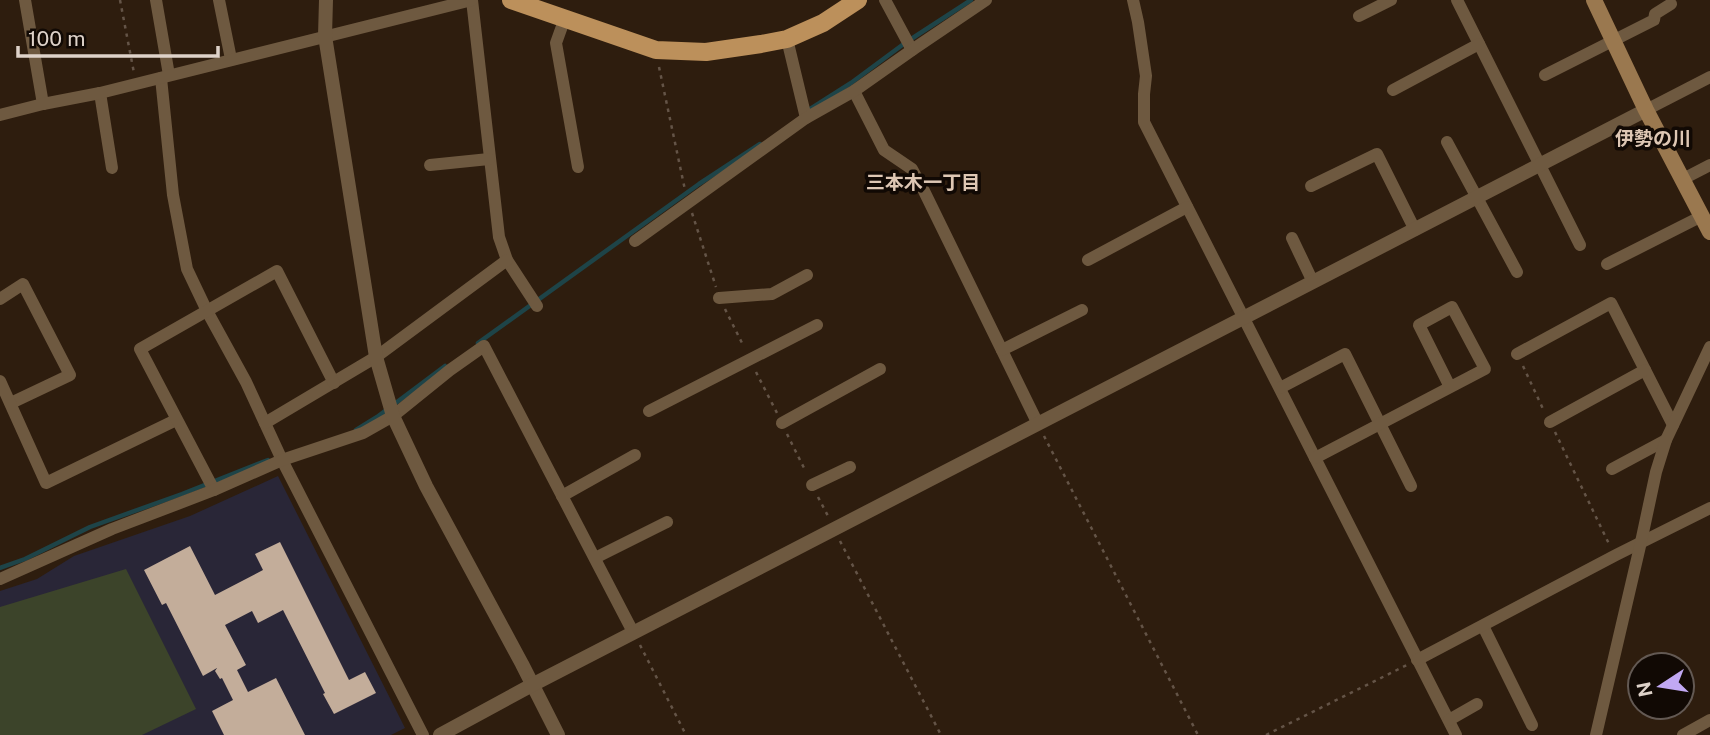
<svg xmlns="http://www.w3.org/2000/svg" width="1710" height="735" viewBox="0 0 1710 735" font-family="'Public Sans','Noto Sans JP',sans-serif">
<rect width="100%" height="100%" fill="#2e1d0e"/>
<!-- education -->
<path fill="#292637" d="M 278,476 L 405,728 L 391,735 L 0,735 L 0,591 L 37,579 L 74,556 L 190,516 Z"/>
<!-- green -->
<path fill="#3c442a" d="M 126,569 L 196,709 L 142,735 L 0,735 L 0,607 Z"/>
<g fill="none" stroke-linecap="round" stroke-linejoin="round">
<!-- stream -->
<g stroke="#1e4448" stroke-width="4.5">
<path d="M 807,111 L 851,83 L 905,43 L 971,0"/>
<path d="M 478,343 L 699,184 L 760,144"/>
<path d="M 356,430 L 377,417 L 445,366"/>
<path d="M 0,568 L 25,559 L 90,527 L 182,494 L 268,460"/>
</g>
</g>
<!-- building -->
<path fill="#c3ad9a" d="M 280,542 L 349,680 L 365,672 L 376,693 L 334,714 L 323,694 L 325,693 L 283,610 L 258,623 L 252,611 L 225,625 L 246,665 L 237,670 L 248,692 L 276,678 L 305,735 L 224,735 L 212,711 L 233,700 L 222,678 L 220,679 L 215,671 L 217,668 L 203,676 L 166,603 L 162,605 L 144,570 L 190,546 L 215,595 L 263,570 L 255,554 Z"/>
<g fill="none" stroke-linecap="round" stroke-linejoin="round">
<!-- path -->
<g stroke="#645447" stroke-width="2.5" stroke-dasharray="3.5 5" stroke-linecap="butt">
<path d="M 120,0 L 134,73"/>
<path d="M 659,67 L 685,190"/>
<path d="M 692,213 L 716,287"/>
<path d="M 725,309 L 744,347"/>
<path d="M 1523,366 L 1544,411"/>
<path d="M 756,372 L 777,413"/>
<path d="M 1555,432 L 1610,546"/>
<path d="M 787,434 L 806,472"/>
<path d="M 1044,436 L 1198,735"/>
<path d="M 818,497 L 828,516"/>
<path d="M 840,541 L 941,735"/>
<path d="M 640,645 L 686,735"/>
<path d="M 1266,735 L 1407,665"/>
</g>
<!-- minor -->
<g stroke="#6e5940" stroke-width="12">
<path d="M 25,0 L 43,104"/>
<path d="M 156,0 L 169,75"/>
<path d="M 219,0 L 231,59"/>
<path d="M 472,0 L 499,237 L 507,260 L 537,306"/>
<path d="M 885,0 L 912,50"/>
<path d="M 1133,0 L 1138,22 L 1146,76 L 1144,94 L 1144,122 L 1456,735"/>
<path d="M 1457,0 L 1580,245"/>
<path d="M 1359,16 L 1391,0"/>
<path d="M 565,18 L 556,43 L 578,167"/>
<path d="M 787,39 L 806,118"/>
<path d="M 1545,75 L 1654,20 L 1655,14 L 1671,4"/>
<path d="M 161,78 L 173,195 L 187,269 L 207,311 L 246,382 L 282,460 L 423,735"/>
<path d="M 1393,90 L 1479,44"/>
<path d="M 854,91 L 884,150 L 912,169 L 924,191 L 1038,424"/>
<path d="M 100,93 L 112,168"/>
<path d="M 1646,110 L 1710,77"/>
<path d="M 0,115 L 43,104 L 100,93 L 472,0"/>
<path d="M 1447,142 L 1517,272"/>
<path d="M 430,165 L 489,159"/>
<path d="M 1683,179 L 1710,165"/>
<path d="M 1311,186 L 1377,154 L 1415,230"/>
<path d="M 1292,238 L 1313,282"/>
<path d="M 635,241 L 806,118 L 854,91 L 915,48 L 986,0"/>
<path d="M 1088,260 L 1187,207"/>
<path d="M 1607,264 L 1702,216"/>
<path d="M 719,298 L 772,294 L 807,275"/>
<path d="M 0,299 L 23,284 L 70,375 L 11,403"/>
<path d="M 1002,350 L 1082,310"/>
<path d="M 1517,354 L 1611,303 L 1673,425"/>
<path d="M 0,381 L 46,483 L 176,420"/>
<path d="M 1280,388 L 1345,354 L 1411,486"/>
<path d="M 649,411 L 817,325"/>
<path d="M 1550,422 L 1645,370"/>
<path d="M 265,423 L 376,357 L 507,260"/>
<path d="M 782,423 L 880,369"/>
<path d="M 1315,458 L 1485,369 L 1452,307 L 1419,325 L 1450,387"/>
<path d="M 1612,469 L 1666,440"/>
<path d="M 812,485 L 850,467"/>
<path d="M 214,490 L 140,349 L 277,271 L 334,383"/>
<path d="M 562,496 L 635,455"/>
<path d="M 595,558 L 667,522"/>
<path d="M 0,579 L 112,529 L 214,490 L 282,460 L 363,433 L 393,416 L 450,370 L 484,346 L 633,632"/>
<path d="M 1483,626 L 1532,725"/>
<path d="M 1417,660 L 1616,555 L 1710,508"/>
<path d="M 1449,720 L 1477,704"/>
<path d="M 1596,735 L 1641,542 L 1656,472 L 1666,440 L 1710,347"/>
<path d="M 1683,735 L 1710,720"/>
</g>
<!-- tertiary -->
<g stroke="#6e5940" stroke-width="14">
<path d="M 326,0 L 325,36 L 376,357 L 393,416 L 426,486 L 522,664 L 558,735"/>
<path d="M 440,735 L 532,685 L 1646,110"/>
</g>
<!-- secondary -->
<path stroke="#9a784f" stroke-width="16" d="M 1594,0 L 1646,110 L 1710,232"/>
<!-- primary -->
<path stroke="#bc905b" stroke-width="18" d="M 511,0 L 656,50 L 706,52 L 761,44 L 787,39 L 823,23 L 858,0"/>
</g>
<g text-anchor="middle" dominant-baseline="central" stroke-width="7" stroke-linejoin="round" paint-order="stroke">
<!-- neighbourhood labels -->
<g font-size="19" font-weight="bold" fill="#dec7b4" stroke="#110904">
<text x="1653" y="138">伊勢の川</text>
<text x="923" y="182">三本木一丁目</text>
</g>
</g>
<!-- north arrow -->
<g transform="translate(1661 686) rotate(258)"><circle r="33" fill="#110904" stroke="#635953" stroke-width="2"/>
<path d="M0-5L12 26L0 18L-12 26Z" fill="#c1a8f3"/>
<text y="-10" font-size="19" font-weight="bold" text-anchor="middle" fill="#ded2c9">N</text>
</g>
<!-- scale -->
<path d="M18 46v10h200v-10" fill="none" stroke="#ded2c9" stroke-width="3.5"/>
<text x="28" y="46" font-size="21" fill="#ded2c9" stroke="#110904" stroke-width="5" paint-order="stroke">100 m</text>
</svg>
